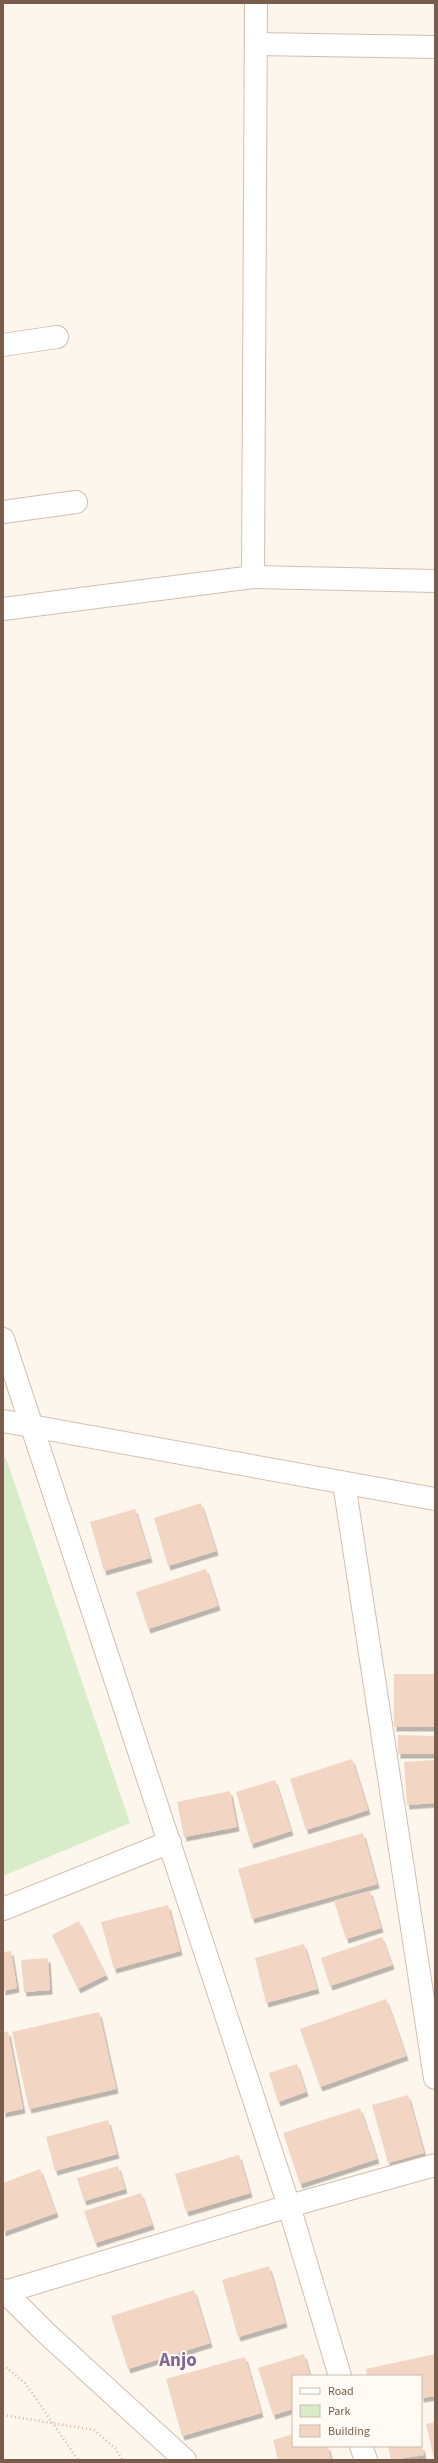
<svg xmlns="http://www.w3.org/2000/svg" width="438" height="2463" viewBox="0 0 438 2463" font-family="'Source Sans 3',sans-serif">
<defs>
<filter id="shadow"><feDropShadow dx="2.5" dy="4.5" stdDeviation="0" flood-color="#0004"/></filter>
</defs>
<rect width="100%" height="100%" fill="#fdf6ec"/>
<!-- green -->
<path fill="#d8ecc9" d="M 3,1457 L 6,1458 L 130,1823 L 3,1876 Z"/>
<!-- building -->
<g fill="#f3d5c3" filter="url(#shadow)">
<path d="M 201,1503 L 216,1551 L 168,1566 L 154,1518 Z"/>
<path d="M 135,1509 L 150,1558 L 104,1571 L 90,1522 Z"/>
<path d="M 206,1569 L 218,1606 L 148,1629 L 136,1592 Z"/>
<rect x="394" y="1674" width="41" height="53"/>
<path d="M 398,1735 L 435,1736 L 435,1754 L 398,1754 Z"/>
<path d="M 352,1759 L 368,1810 L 306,1830 L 290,1779 Z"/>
<path d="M 435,1760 L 435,1803 L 407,1805 L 404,1762 Z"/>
<path d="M 275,1780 L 291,1831 L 251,1844 L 236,1792 Z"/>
<path d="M 230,1791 L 237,1827 L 184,1837 L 177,1802 Z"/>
<path d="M 363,1833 L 377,1884 L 252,1919 L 238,1869 Z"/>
<path d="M 370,1891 L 381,1928 L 346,1939 L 334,1901 Z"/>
<path d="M 168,1905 L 180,1951 L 114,1969 L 101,1922 Z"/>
<path d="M 79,1921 L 106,1975 L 78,1989 L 52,1935 Z"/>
<path d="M 382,1937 L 392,1965 L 330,1986 L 321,1958 Z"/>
<path d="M 304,1944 L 317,1989 L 266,2003 L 255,1958 Z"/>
<path d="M 11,1951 L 17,1988 L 3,1991 L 3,1952 Z"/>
<path d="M 48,1958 L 50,1990 L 24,1992 L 21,1960 Z"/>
<path d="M 386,1999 L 406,2056 L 320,2087 L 300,2029 Z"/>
<path d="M 99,2012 L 116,2089 L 29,2109 L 12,2032 Z"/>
<path d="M 8,2031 L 23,2109 L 3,2113 L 3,2033 Z"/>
<path d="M 297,2064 L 306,2092 L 278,2102 L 269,2073 Z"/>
<path d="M 408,2095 L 424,2153 L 388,2163 L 372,2105 Z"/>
<path d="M 360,2108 L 377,2159 L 300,2184 L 283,2133 Z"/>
<path d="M 108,2120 L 117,2154 L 55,2171 L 46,2137 Z"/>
<path d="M 239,2155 L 250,2193 L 186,2212 L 175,2174 Z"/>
<path d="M 118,2166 L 125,2189 L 84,2201 L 77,2178 Z"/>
<path d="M 40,2169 L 56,2213 L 3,2232 L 3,2183 Z"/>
<path d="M 141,2193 L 152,2225 L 95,2243 L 84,2211 Z"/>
<path d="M 269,2266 L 285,2323 L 238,2337 L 222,2280 Z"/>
<path d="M 194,2290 L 210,2343 L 128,2369 L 111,2316 Z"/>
<path d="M 304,2354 L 310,2376 L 293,2376 L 293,2409 L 273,2415 L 258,2368 Z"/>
<path d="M 435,2354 L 435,2396 L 421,2398 L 421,2376 L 367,2376 L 366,2369 Z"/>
<path d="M 245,2357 L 261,2413 L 182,2436 L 166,2379 Z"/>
<path d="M 435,2422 L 435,2459 L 434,2459 L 426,2424 Z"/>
<path d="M 293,2434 L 293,2446 L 328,2446 L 331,2460 L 278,2460 L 273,2440 Z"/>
<path d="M 388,2446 L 422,2446 L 424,2455 L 391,2460 Z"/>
</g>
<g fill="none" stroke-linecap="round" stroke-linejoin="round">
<defs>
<g id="street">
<path d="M 257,44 L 435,47"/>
<path d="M 3,345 L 57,337"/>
<path d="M 3,512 L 76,502"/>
<path d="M 253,577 L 256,3"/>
<path d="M 3,609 L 253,577 L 435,581"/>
<path d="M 3,1339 L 289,2206 L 340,2376"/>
<path d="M 344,1483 L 435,2078"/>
<path d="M 3,1909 L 170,1842"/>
<path d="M 3,2290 L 45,2332 L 185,2460"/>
<path d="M 5,2292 L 289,2206 L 435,2165"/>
<path d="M 361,2446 L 366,2460"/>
</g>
<path id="secondary" d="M 3,1421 L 435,1499"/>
</defs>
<!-- street casing -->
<use href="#street" stroke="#d1beb0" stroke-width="24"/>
<!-- secondary casing -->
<use href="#secondary" stroke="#d6c0b0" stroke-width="24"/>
<!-- path -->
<g stroke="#d9b8a5" stroke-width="2.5" stroke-dasharray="1 3" stroke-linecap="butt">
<path d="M 3,2365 L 25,2383 L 78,2460"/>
<path d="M 3,2415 L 94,2430 L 116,2449 L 122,2460"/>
</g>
<!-- street -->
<use href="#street" stroke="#fff" stroke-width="22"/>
<!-- secondary -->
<use href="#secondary" stroke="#fff" stroke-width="22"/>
</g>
<g text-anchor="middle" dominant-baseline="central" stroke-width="4" stroke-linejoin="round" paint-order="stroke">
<!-- town labels -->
<g font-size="19" font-weight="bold" fill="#846695" stroke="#fffaf3">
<text x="178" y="2360">Anjo</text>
</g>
</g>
<!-- border -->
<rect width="438" height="2463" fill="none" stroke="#7a5c4d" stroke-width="8"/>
<!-- legend -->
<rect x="292" y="2375" width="130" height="72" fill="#fffaf3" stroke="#cabbb1"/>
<rect x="300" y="2388" width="20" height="6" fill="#ffffff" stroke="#cabbb1"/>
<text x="328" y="2395" font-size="12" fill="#7a5c4d">Road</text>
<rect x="300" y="2405" width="20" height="12" fill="#d8ecc9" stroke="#cabbb1"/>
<text x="328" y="2415" font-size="12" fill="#7a5c4d">Park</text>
<rect x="300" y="2425" width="20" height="12" fill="#f3d5c3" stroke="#cabbb1"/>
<text x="328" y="2435" font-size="12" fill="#7a5c4d">Building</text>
</svg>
